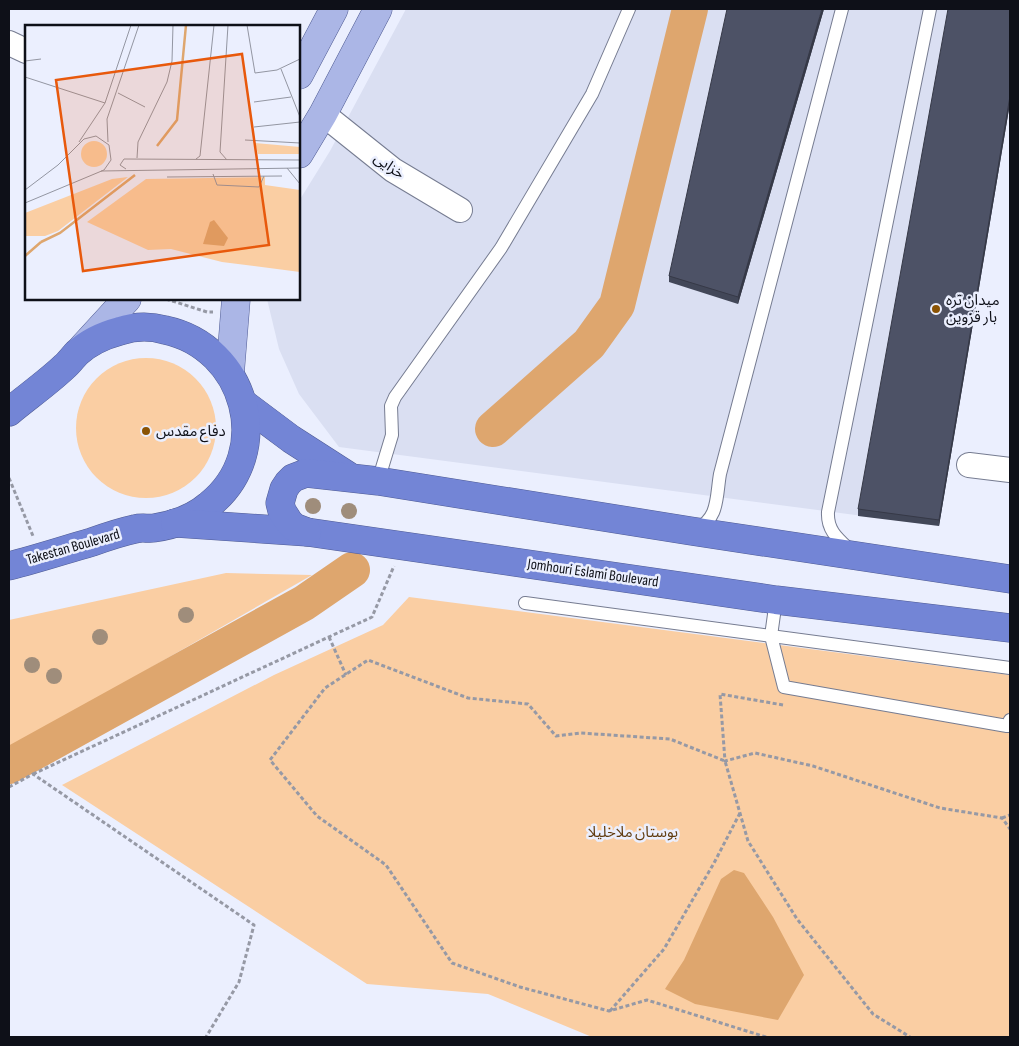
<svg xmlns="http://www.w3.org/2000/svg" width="1019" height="1046" viewBox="0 0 1019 1046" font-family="'Sofia Sans Condensed','Noto Sans Arabic',sans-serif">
<rect width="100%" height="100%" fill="#ebeffe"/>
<!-- built -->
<path fill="#dadff2" d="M 406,9 L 1010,9 L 1010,103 L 939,526 L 339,447 L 299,394 L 279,349 L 267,299 L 299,299 L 299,201 L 330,151 Z"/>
<!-- green -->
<g fill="#facea3">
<circle cx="146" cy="428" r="70"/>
<path d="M 226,573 L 312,575 L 9,749 L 9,620 Z"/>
<path d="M 409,597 L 1010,675 L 1010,1037 L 592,1037 L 488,994 L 367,984 L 62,785 L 274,675 L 383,625 Z"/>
</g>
<!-- water -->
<path fill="#dea66e" d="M 734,870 L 744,873 L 773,917 L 804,975 L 778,1020 L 695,1004 L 665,989 L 684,960 L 721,879 Z"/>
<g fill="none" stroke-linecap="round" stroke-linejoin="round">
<!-- river -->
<g stroke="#dea66e" stroke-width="36">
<path d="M 493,429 L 589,344 L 617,305 L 690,9"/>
<path d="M 9,766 L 304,603 L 352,570"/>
</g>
<defs>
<g id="lane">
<path d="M 378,481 L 392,435 L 391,406 L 395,397 L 501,248 L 592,94 L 629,9"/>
<path d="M 696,529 C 719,519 716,497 720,474 L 842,9"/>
<path d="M 850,550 C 837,538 827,530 828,512 L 930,9"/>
<path d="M 776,600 L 771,636 L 784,687 L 1007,726 L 1010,720"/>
<path d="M 525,603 L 1010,668"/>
</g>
<g id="street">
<path d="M 9,43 L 26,51"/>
<path d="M 323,114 L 393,170 L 460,210"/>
<path d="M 969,465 L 1010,470"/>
</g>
<g id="primary">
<path d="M 299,75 L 334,9"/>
<path d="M 299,154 L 323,114 L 378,9"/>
<path d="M 83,347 L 127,299"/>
<path d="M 230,373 L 236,299"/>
</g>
<g id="highway">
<path d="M 243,403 L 291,439 L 347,475"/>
<path d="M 9,412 C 27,397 47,383 64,367 C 69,363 73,357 77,353 C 89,342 105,335 120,331 C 135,326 151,326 165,330 C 246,347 276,452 209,505 C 194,518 174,525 154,528 C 148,529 142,527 135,529 C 121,532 106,537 92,542 C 64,550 37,559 9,566"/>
<path d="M 175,523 L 307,532 L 776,600 L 1010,628"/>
<path d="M 307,532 L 294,527 L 289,522 L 282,511 L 280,503 L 284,489 L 288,483 L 293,478 L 306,473 L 378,481 L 691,531 L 1010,579"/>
</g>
</defs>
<!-- lane casing -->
<use href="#lane" stroke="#767c91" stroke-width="14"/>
<!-- street casing -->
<use href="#street" stroke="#767c91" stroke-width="26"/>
<!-- primary casing -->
<use href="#primary" stroke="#505c94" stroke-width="29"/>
<!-- highway casing -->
<use href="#highway" stroke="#505c94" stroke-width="29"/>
<!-- path -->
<g stroke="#9699a5" stroke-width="3" stroke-dasharray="4 2.5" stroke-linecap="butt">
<path d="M 166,299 L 207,312 L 213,312"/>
<path d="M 9,478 L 33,536"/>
<path d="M 329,637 L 346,675"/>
<path d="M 783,705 L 720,694 L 725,761 L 755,753 L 813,766 L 940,808 L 1002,818 L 1010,829"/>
<path d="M 33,774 L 372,617 L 394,566"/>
<path d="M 9,787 L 33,774 L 254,925 L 239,982 L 206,1037"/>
<path d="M 1002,818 L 1010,815"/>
<path d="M 610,1011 L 664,949 L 714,863 L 740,813"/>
<path d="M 766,1037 L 647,1000 L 609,1011 L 520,987 L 452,963 L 386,865 L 317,816 L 270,760 L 325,688 L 368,660 L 468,698 L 528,704 L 556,736 L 581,733 L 670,739 L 725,761 L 748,841 L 797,919 L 873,1014 L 910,1037"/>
</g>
<!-- lane -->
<use href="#lane" stroke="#fff" stroke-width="12"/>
<!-- street -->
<use href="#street" stroke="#fff" stroke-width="24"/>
<!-- primary -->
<use href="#primary" stroke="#abb6e6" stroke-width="28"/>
<!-- highway -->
<use href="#highway" stroke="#7385d6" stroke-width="28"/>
</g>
<!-- trees -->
<g fill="#9f8d7b">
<circle cx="313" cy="506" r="8"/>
<circle cx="349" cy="511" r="8"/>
<circle cx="186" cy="615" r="8"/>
<circle cx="100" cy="637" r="8"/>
<circle cx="32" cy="665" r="8"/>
<circle cx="54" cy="676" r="8"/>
</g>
<!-- wall -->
<g fill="#424758">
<path d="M 824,9 L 738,304 L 669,282 L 669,276 Z"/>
<path d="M 1010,9 L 1010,103 L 939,526 L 858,516 L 858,509 Z"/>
</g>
<!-- shaded-wall -->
<g fill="#363947">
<path d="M 822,9 L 824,9 L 738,304 L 738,297 Z"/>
<path d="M 1010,96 L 1010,103 L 939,526 L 939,520 Z"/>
</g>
<!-- building -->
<g fill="#4d5266" stroke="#363947">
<path d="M 727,9 L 822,9 L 738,297 L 669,276 Z"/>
<path d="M 948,9 L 1010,9 L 1010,96 L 939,520 L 858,509 Z"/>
</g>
<!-- markers -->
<g fill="#8a5304" stroke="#ebeffe" stroke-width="2">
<circle cx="936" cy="309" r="5"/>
<circle cx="146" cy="431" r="5"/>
</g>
<g text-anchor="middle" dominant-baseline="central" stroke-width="5" stroke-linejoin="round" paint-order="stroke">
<!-- street labels -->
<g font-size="15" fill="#0e1018" stroke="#ebeffe">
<text transform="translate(389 166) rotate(35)">خزایی</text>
<text transform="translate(73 547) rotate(-16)">Takestan Boulevard</text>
<text transform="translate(593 573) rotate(8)">Jomhouri Eslami Boulevard</text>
</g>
<!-- poi labels -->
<g font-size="15" fill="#0e1018" stroke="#ebeffe" text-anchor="start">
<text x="946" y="300">میدان تره<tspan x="946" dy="17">بار قزوین</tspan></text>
<text x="156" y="431">دفاع مقدس</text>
</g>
<!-- park labels -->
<g font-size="15" fill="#613c10" stroke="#ebeffe">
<text x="633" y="832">بوستان ملاخلیلا</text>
</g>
</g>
<!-- overview -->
<g transform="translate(25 25)">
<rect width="275" height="275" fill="#ebeffe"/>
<path d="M56 129a13 13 0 1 1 26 0a13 13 0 1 1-26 0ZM 230,118 L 275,122 L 275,129 L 233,129 ZM 103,152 L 33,206 L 20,211 L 0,211 L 0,188 L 87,154 ZM 240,152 L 240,160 L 275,165 L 275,247 L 197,237 L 146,224 L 123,225 L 62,197 L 121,154 Z" fill="#facea3"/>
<path d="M 189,195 L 203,213 L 199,221 L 178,219 L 185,197 Z" fill="#dea66e"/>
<path fill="none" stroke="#dea66e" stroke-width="2.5" d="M 132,121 L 152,95 L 161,0M 16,217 L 35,208 L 110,150M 0,231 L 16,217"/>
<path fill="none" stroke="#9396a2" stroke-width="1" d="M 222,0 L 230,48 L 252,45 L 275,34M 0,36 L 16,34M 256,44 L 275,92M 0,52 L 80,78M 93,68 L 120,82M 229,77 L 266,72M 229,102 L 275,97M 220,115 L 275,118M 54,117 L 80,78 L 106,0M 83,117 L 82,94 L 114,0M 112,133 L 113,117 L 142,57 L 147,36 L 148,0M 171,134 L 175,131 L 189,0M 202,135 L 195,127 L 203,0M 262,143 L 275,159M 101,144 L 95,140 L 99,134 L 275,135M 76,146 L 275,143M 188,149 L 192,160 L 234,162 L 239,151M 142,152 L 257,151M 0,165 L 33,140 L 59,114 L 71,111 L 84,120 L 86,135 L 79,145 L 0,178"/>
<path fill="#e8590c" fill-opacity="0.15" stroke="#e8590c" stroke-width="2.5" d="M 217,29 L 244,220 L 58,246 L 31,55 Z"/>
<rect width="275" height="275" fill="none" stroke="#0e1018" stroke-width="2.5"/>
</g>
<!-- border -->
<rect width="1019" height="1046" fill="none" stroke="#0e1018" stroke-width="20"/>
</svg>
